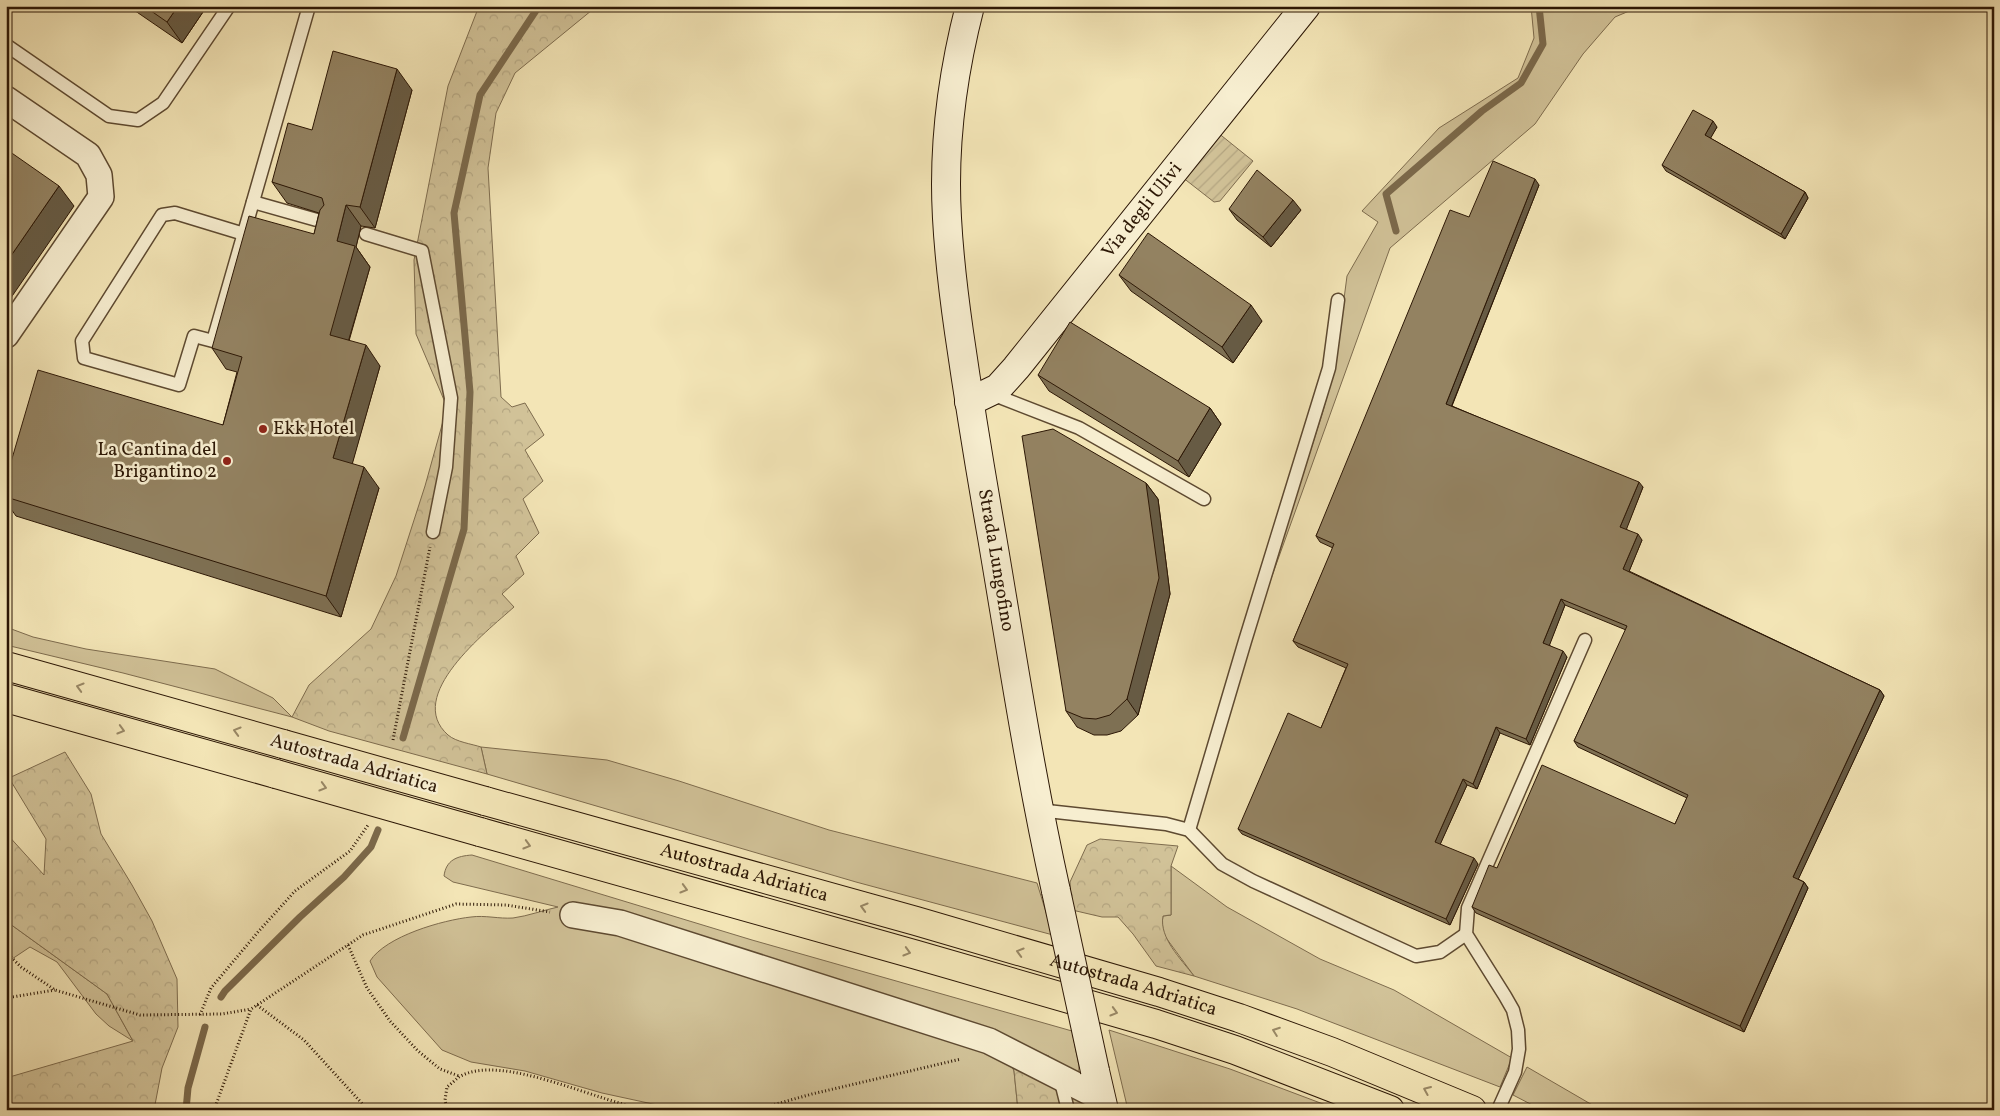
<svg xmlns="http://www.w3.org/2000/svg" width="2000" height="1116" viewBox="0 0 2000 1116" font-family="Vollkorn,serif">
<defs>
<pattern id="forest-crowns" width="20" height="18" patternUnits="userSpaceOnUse" patternTransform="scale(1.25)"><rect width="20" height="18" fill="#d1c298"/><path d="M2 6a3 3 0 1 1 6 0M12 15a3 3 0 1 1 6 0" fill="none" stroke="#b4a682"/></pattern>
<pattern id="garden-furrows" width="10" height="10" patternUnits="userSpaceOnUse" patternTransform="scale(1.25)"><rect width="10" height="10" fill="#d1c298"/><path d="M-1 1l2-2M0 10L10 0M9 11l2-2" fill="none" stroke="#b4a682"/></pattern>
</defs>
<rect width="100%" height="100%" fill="#f3e5b6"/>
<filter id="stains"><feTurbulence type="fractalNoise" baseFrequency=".004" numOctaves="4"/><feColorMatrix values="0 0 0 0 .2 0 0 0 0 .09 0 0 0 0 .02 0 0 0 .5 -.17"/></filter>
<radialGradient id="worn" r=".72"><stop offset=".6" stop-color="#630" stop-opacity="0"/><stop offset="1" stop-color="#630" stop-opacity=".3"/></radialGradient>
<!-- grass -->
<g fill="#d1c298" stroke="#7e6c4e">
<path d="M 1531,6 L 1641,6 L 1615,17 L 1583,54 L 1535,124 L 1390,248 L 1263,601 L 1323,411 L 1335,367 L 1347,276 L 1378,222 L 1362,211 L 1439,128 L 1518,78 L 1534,38 Z"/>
<path d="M 6,627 L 33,637 L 86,649 L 215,669 L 273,698 L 292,717 L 123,673 L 6,645 Z"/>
<path d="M 481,747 L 607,760 L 679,781 L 829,830 L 1037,883 L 1053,935 L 856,882 L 487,774 Z"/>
<path d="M 472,855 L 752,940 L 1072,1031 L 1079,1066 L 1078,1088 L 1090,1110 L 1063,1110 L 1002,1041 L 1014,1071 L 1018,1110 L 701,1110 L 700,1108 L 662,1106 L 602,1093 L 525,1071 L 471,1062 L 442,1050 L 377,977 L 370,961 C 386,936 443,920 471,917 C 485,915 499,919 513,918 C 528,916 544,910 558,907 L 453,882 L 444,876 C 446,860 457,856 472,855 Z"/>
<path d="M 1171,866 L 1227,907 L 1320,959 L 1394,990 L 1512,1058 L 1500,1087 L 1297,1009 L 1194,976 L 1164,935 L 1162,923 L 1163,916 L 1171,915 Z"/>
<path d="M 6,921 L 107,994 L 133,1041 L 109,1026 L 96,1014 L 57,962 L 30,947 L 6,963 Z"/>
<path d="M 1109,1030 L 1230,1069 L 1339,1110 L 1264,1110 L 1250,1104 L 1252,1110 L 1128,1110 Z"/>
<path d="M 1527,1067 L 1601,1110 L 1542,1110 L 1513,1095 Z"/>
</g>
<!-- forest -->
<g fill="url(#forest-crowns)" stroke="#7e6c4e">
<path d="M 479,6 L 597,6 L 515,73 L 496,113 L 488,168 L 501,397 L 512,407 L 525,403 L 544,435 L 525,450 L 543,481 L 523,499 L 539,533 L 516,556 L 524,574 L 502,594 L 514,607 C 486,632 404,696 448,735 C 456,742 472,744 481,747 L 487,774 L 329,731 L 292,717 L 309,685 L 371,629 L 396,576 L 425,486 L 447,407 L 416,334 L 414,260 L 448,86 Z"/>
<path d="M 65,752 L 91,794 L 101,834 L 132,885 L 152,921 L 177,979 L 178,1027 L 162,1068 L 154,1110 L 6,1110 L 6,1078 L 133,1041 L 107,994 L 6,921 L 6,833 L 44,875 L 46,839 L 9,778 Z"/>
<path d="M 1100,839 L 1178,846 L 1171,866 L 1171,915 L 1163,916 C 1159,938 1181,959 1194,976 L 1156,966 L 1133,934 L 1118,917 L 1102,917 L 1072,910 L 1070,882 L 1087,845 Z"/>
<path d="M 1002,1040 L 1049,1056 L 1063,1110 L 1018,1110 L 1014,1071 Z"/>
</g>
<!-- garden -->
<path fill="url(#garden-furrows)" stroke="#7e6c4e" d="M 1217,132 L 1253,161 L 1220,201 L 1214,202 L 1182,177 Z"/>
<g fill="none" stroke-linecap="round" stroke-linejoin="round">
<!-- stream -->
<g stroke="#7b694b" stroke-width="7">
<path d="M 1396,231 L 1386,194 L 1482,111 L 1521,83 L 1543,44 L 1539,6"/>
<path d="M 403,738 L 464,529 L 470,392 L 454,213 L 480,95 L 539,6"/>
<path d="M 221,997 L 225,991 L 300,917 L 344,877 L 371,847 L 378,830"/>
<path d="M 186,1110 L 188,1088 L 205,1027"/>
</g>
<defs>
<g id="lane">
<path d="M 6,45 L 109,116 L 138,120 L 163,103 L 229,6"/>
<path d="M 253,202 L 331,224"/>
<path d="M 244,234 L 175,213 L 162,215 L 82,341 L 84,358 L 179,385 L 194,336 L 213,341 L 309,6"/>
<path d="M 366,234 L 422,251 L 451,398 L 446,467 L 433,532"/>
<path d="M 989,393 L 1079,428 L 1204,499"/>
<path d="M 1038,810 L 1166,824 L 1189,830 L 1222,864 L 1253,881 L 1416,956 L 1440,952 L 1466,934"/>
<path d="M 1189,830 L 1245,641 L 1329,368 L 1338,300"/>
<path d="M 1060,1078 L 1068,1110"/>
<path d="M 1498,1110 L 1515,1072 L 1519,1049 L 1518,1030 L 1513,1010 L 1505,996 L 1466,934 L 1468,908 L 1585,640"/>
</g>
<g id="street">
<path d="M 6,99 L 88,155 L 99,175 L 101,197 L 6,335"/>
<path d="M 573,915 L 620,923 L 989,1041 L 1101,1098"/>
</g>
<g id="secondary">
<path id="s1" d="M 970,6 C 955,64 946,124 946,184 C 946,234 952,283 959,332 C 969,401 980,469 992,537 C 1012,655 1030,774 1056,891"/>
<path id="s2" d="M 969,402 L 998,388 L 1016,368 L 1306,6"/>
<path d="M 1095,1071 L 1104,1110"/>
</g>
<g id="highway">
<path d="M 6,666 L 283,744"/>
<path d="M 6,698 L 276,774"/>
<path id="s3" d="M 485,801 L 916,921 L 1159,992 L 1239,1018 L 1332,1052 L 1472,1110"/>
<path d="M 480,832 L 917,955 L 1156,1024 L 1235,1050 L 1390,1110"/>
</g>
</defs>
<!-- lane casing -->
<use href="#lane" stroke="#5e4a31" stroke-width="15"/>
<!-- street casing -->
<use href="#street" stroke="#5e4a31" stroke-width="28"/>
<!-- secondary casing -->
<use href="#secondary" stroke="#2c1705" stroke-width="30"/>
<!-- highway casing -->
<use href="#highway" stroke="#2c1705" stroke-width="30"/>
<!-- path -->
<g stroke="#2c1705" stroke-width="3" stroke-dasharray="1 2.5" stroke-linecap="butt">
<path d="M 393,740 L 430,547"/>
<path d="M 348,945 L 367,988 L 390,1021 L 418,1051 L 440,1069 L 459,1076"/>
<path d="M 6,952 L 21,967 L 55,990 L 140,1015 L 222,1014 L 251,1009"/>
<path d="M 6,998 L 55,990"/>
<path d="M 257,1005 L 304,1040 L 368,1110"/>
<path d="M 200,1015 L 211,988 L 258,932 L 295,891 L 350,851 L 368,825"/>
<path d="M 214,1110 L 251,1009 L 363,935 L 456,904 L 506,905 L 550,912"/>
<path d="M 447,1110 L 445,1100 L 447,1087 C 451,1084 455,1080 459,1077 C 502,1051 603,1105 650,1110"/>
<path d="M 747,1110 L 762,1108 L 812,1094 L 961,1059"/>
</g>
<!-- lane -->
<use href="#lane" stroke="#f7eed0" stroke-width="12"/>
<!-- street -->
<use href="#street" stroke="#f7eed0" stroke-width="25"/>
<!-- secondary -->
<use href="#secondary" stroke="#f7eed0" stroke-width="28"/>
<!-- highway -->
<use href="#highway" stroke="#f3e5b6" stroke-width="28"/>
<defs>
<path id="secondary-bridge" d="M 1056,891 L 1095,1071"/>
<g id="highway-bridge">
<path d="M 283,744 L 485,801"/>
<path d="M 276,774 L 480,832"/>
</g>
</defs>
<!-- secondary-bridge casing -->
<use href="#secondary-bridge" stroke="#2c1705" stroke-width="30" stroke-linecap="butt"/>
<!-- highway-bridge casing -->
<use href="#highway-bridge" stroke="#2c1705" stroke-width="30" stroke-linecap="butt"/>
<!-- secondary-bridge -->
<use href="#secondary-bridge" stroke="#f7eed0" stroke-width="28"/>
<!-- highway-bridge -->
<use href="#highway-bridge" stroke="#f3e5b6" stroke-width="28"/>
</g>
<!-- wall -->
<g fill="#7e7053" stroke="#2c1705">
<path d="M 128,6 L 207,6 L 182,43 Z"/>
<path d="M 412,90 L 375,228 L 361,226 L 356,247 L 370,267 L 349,341 L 380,366 L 352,463 L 379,488 L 341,617 L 16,516 L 6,502 L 6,479 L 223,425 L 237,372 L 226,369 L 212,348 L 314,234 L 319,213 L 287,203 L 272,182 L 312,130 Z"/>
<path d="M 1717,127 L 1710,138 L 1805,192 L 1808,198 L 1785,239 L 1666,171 L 1662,165 Z"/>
<path d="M 1539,185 L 1452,406 L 1643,487 L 1626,529 L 1642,540 L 1629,571 L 1880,690 L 1884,696 L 1798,879 L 1804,882 L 1808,888 L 1744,1032 L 1476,913 L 1472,907 L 1497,868 L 1675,824 L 1687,798 L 1578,747 L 1574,741 L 1626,630 L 1565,605 L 1549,645 L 1567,657 L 1530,745 L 1500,733 L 1477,789 L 1467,785 L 1440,844 L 1478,864 L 1450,925 L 1242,834 L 1238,829 L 1321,728 L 1346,668 L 1298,647 L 1293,641 L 1333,548 L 1320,542 L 1316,536 L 1469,217 Z"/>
<path d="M 1229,209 L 1301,210 L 1271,247 L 1237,220 Z"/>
<path d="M 1119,275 L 1262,321 L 1233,363 L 1131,291 Z"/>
<path d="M 1038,375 L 1210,408 L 1221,424 L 1189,477 L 1049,391 Z"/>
<path d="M 1146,483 L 1158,499 L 1170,594 L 1138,715 L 1121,731 L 1107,735 L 1094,735 L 1077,727 L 1066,711 Z"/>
</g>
<!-- shaded-wall -->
<g fill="#675b44" stroke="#2c1705">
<path d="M 178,6 L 207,6 L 182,43 L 167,22 Z"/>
<path d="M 397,69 L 412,90 L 375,228 L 360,207 Z"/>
<path d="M 1713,121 L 1717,127 L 1709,141 L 1705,135 Z"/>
<path d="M 1535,179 L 1539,185 L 1450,410 L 1446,404 Z"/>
<path d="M 59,186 L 74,206 L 6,305 L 6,263 Z"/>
<path d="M 1805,192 L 1808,198 L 1785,239 L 1781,234 Z"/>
<path d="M 1293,200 L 1301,210 L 1271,247 L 1263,237 Z"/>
<path d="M 346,205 L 361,226 L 356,247 L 370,267 L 344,356 L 330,335 L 337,241 Z"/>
<path d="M 1251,305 L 1262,321 L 1233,363 L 1222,347 Z"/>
<path d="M 366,345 L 380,366 L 348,479 L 333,458 Z"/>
<path d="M 1210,408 L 1221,424 L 1189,477 L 1178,461 Z"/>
<path d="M 364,467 L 379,488 L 341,617 L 326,596 Z"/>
<path d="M 1639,482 L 1643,487 L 1625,533 L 1620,527 Z"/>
<path d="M 1146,483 L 1158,499 L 1170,594 L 1138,715 L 1127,699 Z"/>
<path d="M 1638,534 L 1642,540 L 1628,574 L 1623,569 Z"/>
<path d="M 1561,599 L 1565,605 L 1548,649 L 1543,643 Z"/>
<path d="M 1563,651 L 1567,657 L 1530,745 L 1526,739 Z"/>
<path d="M 1880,690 L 1884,696 L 1797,882 L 1793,877 Z"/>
<path d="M 1496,727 L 1500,733 L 1477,789 L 1473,784 Z"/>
<path d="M 1463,779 L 1467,785 L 1439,847 L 1435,842 Z"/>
<path d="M 1474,858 L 1478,864 L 1450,925 L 1446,919 Z"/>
<path d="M 1804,882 L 1808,888 L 1744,1032 L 1740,1026 Z"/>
</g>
<!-- building -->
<g fill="#938261" stroke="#2c1705">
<path d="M 144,6 L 178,6 L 167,22 Z"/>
<path d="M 333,51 L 397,69 L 360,207 L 346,205 L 337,241 L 355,246 L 330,335 L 366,345 L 333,458 L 364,467 L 326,596 L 6,497 L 6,479 L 38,370 L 223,425 L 242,357 L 212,348 L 249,216 L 314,234 L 320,210 L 324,205 L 322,198 L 272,182 L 288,123 L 312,130 Z"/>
<path d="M 1693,110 L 1713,121 L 1705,135 L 1805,192 L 1781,234 L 1662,165 Z"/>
<path d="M 6,149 L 59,186 L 6,263 Z"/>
<path d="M 1493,161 L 1535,179 L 1446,404 L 1639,482 L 1620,527 L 1638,534 L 1623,569 L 1880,690 L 1793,877 L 1804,882 L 1740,1026 L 1472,907 L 1489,865 L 1497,868 L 1542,765 L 1675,824 L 1688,795 L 1574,741 L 1627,626 L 1561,599 L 1543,643 L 1563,651 L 1526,739 L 1496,727 L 1473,784 L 1463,779 L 1435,842 L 1474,858 L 1446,919 L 1238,829 L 1288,713 L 1321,728 L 1348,664 L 1293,641 L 1334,544 L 1316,536 L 1450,210 L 1469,217 Z"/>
<path d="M 1257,170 L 1293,200 L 1263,237 L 1229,209 Z"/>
<path d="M 1148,233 L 1251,305 L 1222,347 L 1119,275 Z"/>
<path d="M 1070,322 L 1210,408 L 1178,461 L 1038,375 Z"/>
<path d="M 1053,429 L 1146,483 L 1159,578 L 1127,699 L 1110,715 L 1096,719 L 1083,718 L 1066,711 L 1022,436 Z"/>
</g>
<!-- one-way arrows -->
<defs><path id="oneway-chevron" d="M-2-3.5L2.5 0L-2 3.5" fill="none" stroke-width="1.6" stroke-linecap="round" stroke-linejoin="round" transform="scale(1.25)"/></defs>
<g stroke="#986">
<use href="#oneway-chevron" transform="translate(80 687) rotate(-164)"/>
<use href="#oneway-chevron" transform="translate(121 730) rotate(16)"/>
<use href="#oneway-chevron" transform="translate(237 731) rotate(-164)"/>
<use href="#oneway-chevron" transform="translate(323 787) rotate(16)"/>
<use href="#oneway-chevron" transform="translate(527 845) rotate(16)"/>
<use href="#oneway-chevron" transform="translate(684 889) rotate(16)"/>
<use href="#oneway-chevron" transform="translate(864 907) rotate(-164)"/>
<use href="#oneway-chevron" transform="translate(907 952) rotate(16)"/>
<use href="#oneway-chevron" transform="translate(1020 952) rotate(-164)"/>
<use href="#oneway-chevron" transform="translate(1114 1012) rotate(16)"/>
<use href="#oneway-chevron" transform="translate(1276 1031) rotate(-160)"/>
<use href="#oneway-chevron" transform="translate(1427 1090) rotate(-157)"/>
</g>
<!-- markers -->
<g fill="#8f2418" stroke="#f7eed0" stroke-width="2">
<circle cx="263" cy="429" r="5"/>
<circle cx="227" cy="461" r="5"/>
</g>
<g text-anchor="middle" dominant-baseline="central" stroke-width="5" stroke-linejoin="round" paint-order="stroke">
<!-- street labels -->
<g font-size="19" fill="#2c1705" stroke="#f7eed0">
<text stroke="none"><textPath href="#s2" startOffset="261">Via degli Ulivi</textPath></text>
<text stroke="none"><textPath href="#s1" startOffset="560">Strada Lungofino</textPath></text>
<text transform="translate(354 764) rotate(16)">Autostrada Adriatica</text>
<text stroke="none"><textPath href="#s3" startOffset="269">Autostrada Adriatica</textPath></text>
<text stroke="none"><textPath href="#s3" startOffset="674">Autostrada Adriatica</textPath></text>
</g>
<!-- poi labels -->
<g font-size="19" fill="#2c1705" stroke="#f7eed0" text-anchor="start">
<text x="273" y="429">Ekk Hotel</text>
<text x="217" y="450" text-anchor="end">La Cantina del<tspan x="217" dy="22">Brigantino 2</tspan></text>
</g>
</g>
<!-- margin -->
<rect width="2000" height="1116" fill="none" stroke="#f3e5b6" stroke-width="25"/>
<rect x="8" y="8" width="1985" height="1101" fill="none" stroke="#2c1705" stroke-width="2.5"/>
<rect x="12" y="12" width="1975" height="1091" fill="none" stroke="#2c1705"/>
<rect width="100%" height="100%" filter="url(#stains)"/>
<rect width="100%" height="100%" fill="url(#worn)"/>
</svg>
